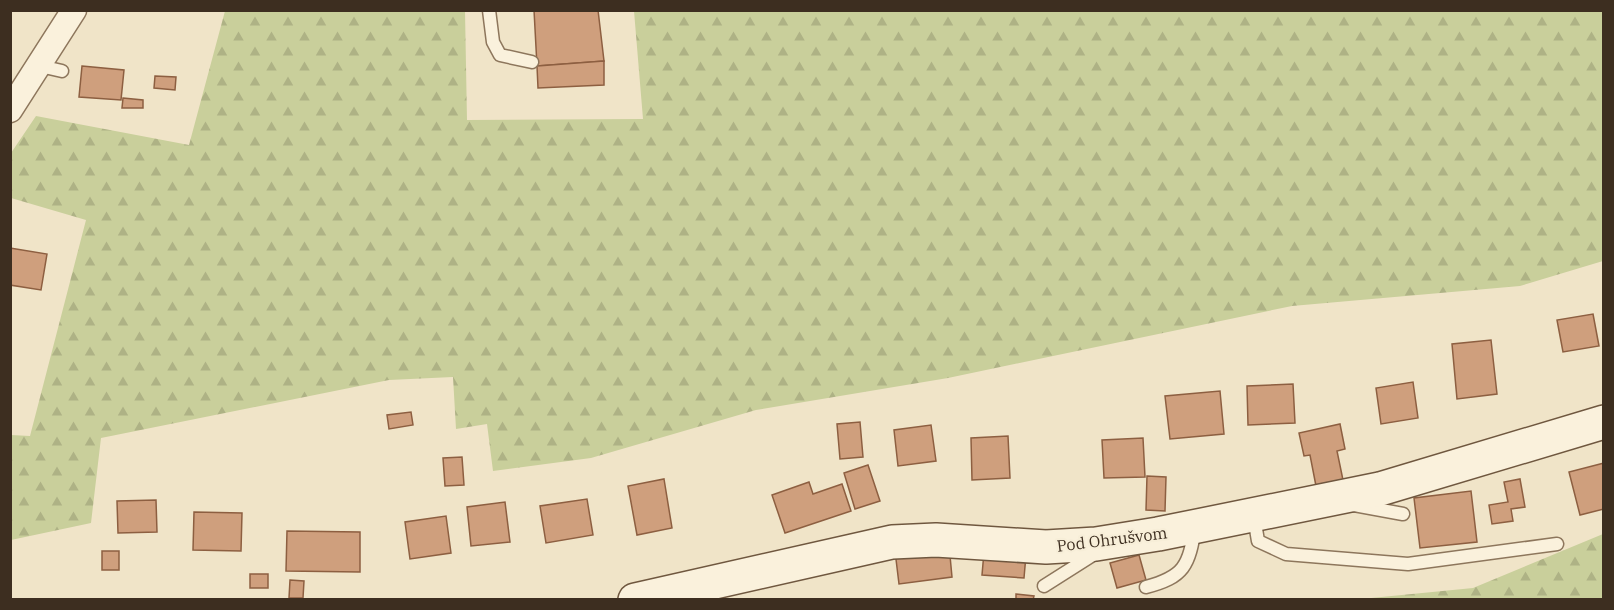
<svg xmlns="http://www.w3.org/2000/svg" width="1614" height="610" viewBox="0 0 1614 610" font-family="'IBM Plex Serif',serif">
<defs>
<pattern id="forest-firs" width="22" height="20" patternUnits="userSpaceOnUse" patternTransform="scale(1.5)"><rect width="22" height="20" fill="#c9cf9b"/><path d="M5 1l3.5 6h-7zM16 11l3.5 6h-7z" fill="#aeb285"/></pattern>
</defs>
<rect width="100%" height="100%" fill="#f0e4c8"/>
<!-- forest -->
<g fill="url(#forest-firs)">
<path d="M 225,11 L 465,11 L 467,120 L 643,119 L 634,11 L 1603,11 L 1603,261 L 1520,286 L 1292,306 L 948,378 L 756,410 L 591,458 L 493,471 L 487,424 L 456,429 L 453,377 L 389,380 L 101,438 L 91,523 L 11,540 L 11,435 L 30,436 L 86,220 L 11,198 L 11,153 L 36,116 L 189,145 Z"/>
<path d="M 1603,534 L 1603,599 L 1361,599 L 1473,588 Z"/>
</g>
<!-- building -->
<g fill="#cf9f7d" stroke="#8d5f41" stroke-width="1.5">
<path d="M 534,10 L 598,10 L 604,61 L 537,66 Z"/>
<path d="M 604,61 L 604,85 L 538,88 L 537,66 Z"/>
<path d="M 82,66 L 124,70 L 121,100 L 79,97 Z"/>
<path d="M 155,76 L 176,77 L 175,90 L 154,88 Z"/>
<path d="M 123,98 L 143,100 L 143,108 L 122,108 Z"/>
<path d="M 10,248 L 47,254 L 41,290 L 10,285 Z"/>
<path d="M 1593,314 L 1599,346 L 1563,352 L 1557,320 Z"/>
<path d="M 1491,340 L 1497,394 L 1457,399 L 1452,344 Z"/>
<path d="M 1413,382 L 1418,418 L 1381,424 L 1376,388 Z"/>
<path d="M 1293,384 L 1295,423 L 1248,425 L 1247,386 Z"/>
<path d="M 1220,391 L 1224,434 L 1170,439 L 1165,396 Z"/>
<path d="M 411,412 L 413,425 L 389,429 L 387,415 Z"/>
<path d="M 860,422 L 863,457 L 840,459 L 837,424 Z"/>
<path d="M 1340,424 L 1345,449 L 1337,451 L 1343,480 L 1316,486 L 1310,455 L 1304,456 L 1299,433 Z"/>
<path d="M 931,425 L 936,461 L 898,466 L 894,430 Z"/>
<path d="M 1008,436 L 1010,478 L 972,480 L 971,438 Z"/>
<path d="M 1143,438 L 1145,477 L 1104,478 L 1102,440 Z"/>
<path d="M 462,457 L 464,485 L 445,486 L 443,458 Z"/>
<path d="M 1604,463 L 1604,509 L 1580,515 L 1569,472 Z"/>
<path d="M 868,465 L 880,501 L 855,509 L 844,473 Z"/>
<path d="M 1147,476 L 1166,477 L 1165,511 L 1146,510 Z"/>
<path d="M 664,479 L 672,528 L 637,535 L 628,486 Z"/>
<path d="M 1520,479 L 1525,507 L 1511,509 L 1513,521 L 1492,524 L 1489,505 L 1508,502 L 1504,482 Z"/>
<path d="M 809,482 L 813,494 L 842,484 L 851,511 L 785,533 L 772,495 Z"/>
<path d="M 1471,491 L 1477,542 L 1420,548 L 1414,498 Z"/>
<path d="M 587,499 L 593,535 L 546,543 L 540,506 Z"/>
<path d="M 156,500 L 157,532 L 118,533 L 117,501 Z"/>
<path d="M 505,502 L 510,542 L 471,546 L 467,507 Z"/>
<path d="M 194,512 L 242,513 L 241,551 L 193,550 Z"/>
<path d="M 446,516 L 451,553 L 410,559 L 405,522 Z"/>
<path d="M 287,531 L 360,532 L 360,572 L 286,571 Z"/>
<path d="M 949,545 L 952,577 L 899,584 L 895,551 Z"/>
<rect x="102" y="551" width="17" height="19"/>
<path d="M 984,552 L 1026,555 L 1024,578 L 982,575 Z"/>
<path d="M 1139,555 L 1146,580 L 1117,588 L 1110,563 Z"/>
<rect x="250" y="574" width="18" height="14"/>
<path d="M 290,580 L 304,581 L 303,598 L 289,598 Z"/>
<path d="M 1016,594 L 1034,596 L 1033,600 L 1016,600 Z"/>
</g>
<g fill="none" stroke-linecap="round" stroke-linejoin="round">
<defs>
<g id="lane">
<path d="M 489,10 L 493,42 L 500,55 L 532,62"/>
<path d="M 40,66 L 62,71"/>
<path d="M 1354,505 L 1403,514"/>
<path d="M 1254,517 L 1258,541 L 1286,554 L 1408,564 L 1557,544"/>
<path d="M 1044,586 L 1096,553"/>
<path d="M 1146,587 C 1184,577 1189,566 1195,527"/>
</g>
<path id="street" d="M 10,110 L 74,10"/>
<path id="secondary" d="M 635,600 L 892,542 L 936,540 L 1046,547 L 1096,544 L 1158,534 L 1380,489 L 1604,422"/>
</defs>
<!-- lane casing -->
<use href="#lane" stroke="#8d765c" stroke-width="15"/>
<!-- street casing -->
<use href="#street" stroke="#8d765c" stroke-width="27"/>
<!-- secondary casing -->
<use href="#secondary" stroke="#6f573f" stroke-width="36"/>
<!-- lane -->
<use href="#lane" stroke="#faf1dc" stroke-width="12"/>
<!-- street -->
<use href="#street" stroke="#faf1dc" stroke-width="24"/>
<!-- secondary -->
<use href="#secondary" stroke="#faf1dc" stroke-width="33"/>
</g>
<g text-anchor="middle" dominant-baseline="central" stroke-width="4.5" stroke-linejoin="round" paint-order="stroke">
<!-- street labels -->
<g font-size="16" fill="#3d2e20" stroke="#f7eed8">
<text transform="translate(1112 539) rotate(-7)">Pod Ohrušvom</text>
</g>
</g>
<!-- border -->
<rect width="1614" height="610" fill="none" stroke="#3d2e20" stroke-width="24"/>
</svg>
